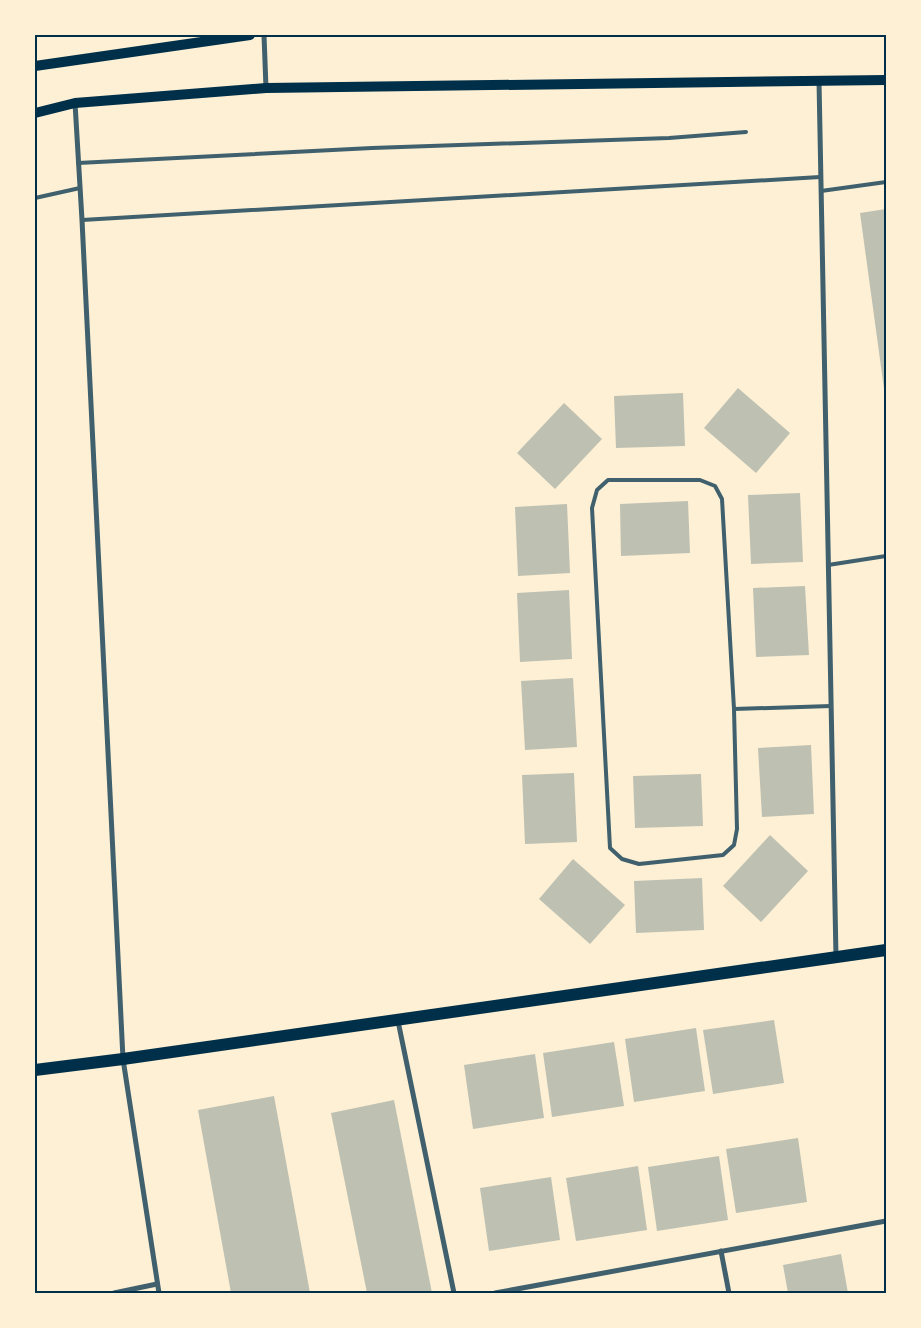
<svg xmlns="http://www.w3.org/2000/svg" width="921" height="1328" viewBox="0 0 921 1328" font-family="'Archivo Narrow',sans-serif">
<rect width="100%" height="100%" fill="#fdf0d5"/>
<!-- building -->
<g fill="#bec0b2">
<path d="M 886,209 L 886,396 L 885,396 L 860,213 Z"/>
<path d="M 738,388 L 790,433 L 756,473 L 704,428 Z"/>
<path d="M 683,393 L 685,446 L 616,448 L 614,396 Z"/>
<path d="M 564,403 L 602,439 L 555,489 L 517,453 Z"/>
<path d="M 800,493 L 803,562 L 751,564 L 748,495 Z"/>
<path d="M 688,501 L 690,553 L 621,556 L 620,504 Z"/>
<path d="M 567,504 L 570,573 L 518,576 L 515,507 Z"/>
<path d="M 805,586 L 809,655 L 756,657 L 753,588 Z"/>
<path d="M 569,590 L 572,659 L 520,662 L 517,593 Z"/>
<path d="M 573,678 L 577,747 L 525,750 L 521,681 Z"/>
<path d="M 811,745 L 814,814 L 762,817 L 758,748 Z"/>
<path d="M 574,773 L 577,842 L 525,844 L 522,775 Z"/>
<path d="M 701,774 L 703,826 L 635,828 L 633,776 Z"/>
<path d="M 770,835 L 808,871 L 761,922 L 723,886 Z"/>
<path d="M 573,859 L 625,905 L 590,944 L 539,899 Z"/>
<path d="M 702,878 L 704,930 L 636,933 L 634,881 Z"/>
<path d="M 774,1020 L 784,1083 L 713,1094 L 703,1030 Z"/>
<path d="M 696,1028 L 705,1091 L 634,1102 L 625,1039 Z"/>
<path d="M 614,1042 L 624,1106 L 552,1117 L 543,1053 Z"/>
<path d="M 535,1054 L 544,1118 L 473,1129 L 464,1065 Z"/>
<path d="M 274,1096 L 310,1293 L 231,1293 L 198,1110 Z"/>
<path d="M 394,1100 L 432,1293 L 367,1293 L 331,1113 Z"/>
<path d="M 798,1138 L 807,1202 L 736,1213 L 726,1149 Z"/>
<path d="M 719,1156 L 728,1220 L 657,1231 L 648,1167 Z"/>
<path d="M 638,1166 L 647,1230 L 576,1241 L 566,1178 Z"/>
<path d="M 551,1177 L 560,1240 L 489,1251 L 480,1188 Z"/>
<path d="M 841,1254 L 848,1293 L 788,1293 L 783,1265 Z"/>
</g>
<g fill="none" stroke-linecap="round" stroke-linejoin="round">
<!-- service -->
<g stroke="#3f606c" stroke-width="4">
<path d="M 78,163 L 372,148 L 669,138 L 746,132"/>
<path d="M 821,191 L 886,182"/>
<path d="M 35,198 L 80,188"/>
<path d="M 82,220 L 820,177"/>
<path d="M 828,565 L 886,556"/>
<path d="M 734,709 L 722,499 L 715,486 L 700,480 L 608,480 L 597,490 L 592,508 L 610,848 L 622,859 L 639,864 L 723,855 L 734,845 L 737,829 L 734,709 L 831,706"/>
</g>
<!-- minor -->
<g stroke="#3f606c" stroke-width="5">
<path d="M 264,35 L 266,88"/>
<path d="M 819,81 L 836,957"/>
<path d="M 75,103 L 82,220 L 123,1059 L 159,1293"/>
<path d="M 398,1021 L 454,1293"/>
<path d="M 721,1251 L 729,1293"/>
<path d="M 114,1293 L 157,1284"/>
<path d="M 495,1293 L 886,1221"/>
</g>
<!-- secondary -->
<g stroke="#003049" stroke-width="10">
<path d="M 35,66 L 250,35"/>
<path d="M 35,113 L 75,103 L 266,88 L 886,80"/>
</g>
<!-- primary -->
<path stroke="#003049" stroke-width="12" d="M 35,1070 L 123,1059 L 886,950"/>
</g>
<!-- border -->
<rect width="921" height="1328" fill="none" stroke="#fdf0d5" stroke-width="72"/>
<rect x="36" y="36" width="849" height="1256" fill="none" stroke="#003049" stroke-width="2"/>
</svg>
